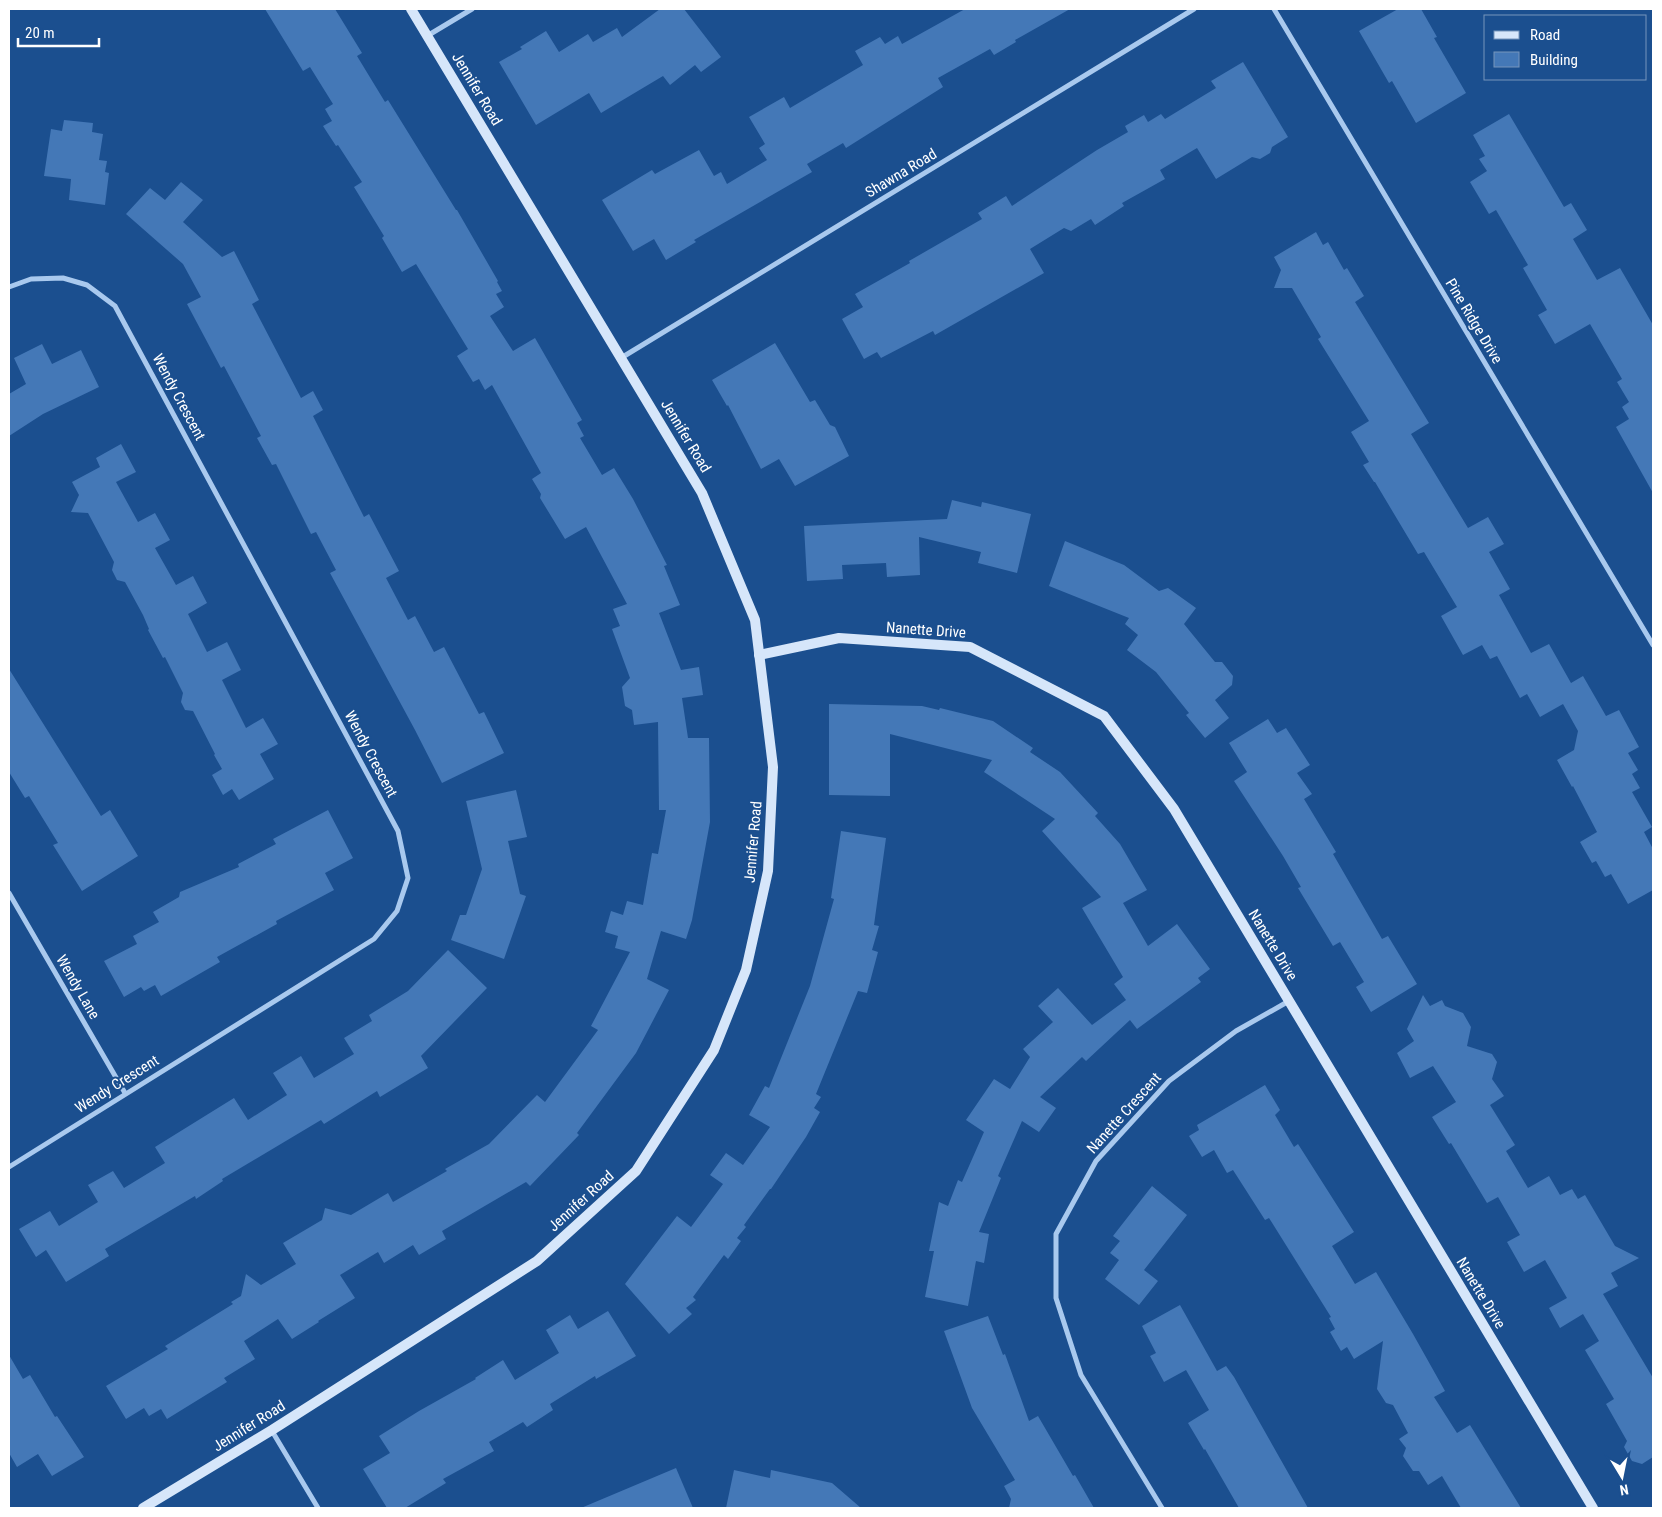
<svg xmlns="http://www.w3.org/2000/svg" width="1662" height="1517" viewBox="0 0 1662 1517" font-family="'Roboto Condensed',sans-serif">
<rect width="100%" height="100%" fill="#1b4f8f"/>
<!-- building -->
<g fill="#4478b7">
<path d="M 265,9 L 335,9 L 362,53 L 357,56 L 385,102 L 388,100 L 456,210 L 457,210 L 498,281 L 497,282 L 502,291 L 496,294 L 504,307 L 490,316 L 513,351 L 535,338 L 582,420 L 577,423 L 584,436 L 580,438 L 602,475 L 614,468 L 633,499 L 667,565 L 664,566 L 680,605 L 659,613 L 681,670 L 699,667 L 703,695 L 682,698 L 688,738 L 709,738 L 710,822 L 692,920 L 686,939 L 661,931 L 647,979 L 669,990 L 636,1053 L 577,1133 L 579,1135 L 530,1186 L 526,1182 L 442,1231 L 446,1239 L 419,1255 L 413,1245 L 384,1263 L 378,1252 L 340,1275 L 355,1298 L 318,1321 L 319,1322 L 292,1339 L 278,1319 L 244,1341 L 255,1359 L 224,1378 L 227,1382 L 167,1419 L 161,1409 L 149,1416 L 144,1408 L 126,1419 L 106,1386 L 168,1349 L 165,1346 L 233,1304 L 231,1302 L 241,1296 L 246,1274 L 261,1285 L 296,1264 L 283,1243 L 322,1220 L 325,1208 L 351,1215 L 388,1193 L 393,1202 L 447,1171 L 445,1169 L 489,1144 L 537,1095 L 545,1102 L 598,1030 L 591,1026 L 630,952 L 615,948 L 618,936 L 605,932 L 611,911 L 623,915 L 627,901 L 643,905 L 652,853 L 658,854 L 666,810 L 659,810 L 658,722 L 634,725 L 632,710 L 625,706 L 622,687 L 630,678 L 612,629 L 620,626 L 613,609 L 627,604 L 586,527 L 565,539 L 540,498 L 541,494 L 532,479 L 541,473 L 492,385 L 485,390 L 479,379 L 473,382 L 457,356 L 468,349 L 416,264 L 402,272 L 382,238 L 384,236 L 354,187 L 362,182 L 338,145 L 336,146 L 323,126 L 332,121 L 325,109 L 333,104 L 310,67 L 303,71 Z"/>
<path d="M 660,9 L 684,9 L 721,57 L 701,72 L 695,65 L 670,85 L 663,76 L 601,113 L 589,93 L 536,125 L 499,62 L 522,49 L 520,47 L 546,31 L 559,52 L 588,34 L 593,42 L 617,28 L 622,37 Z"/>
<path d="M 965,9 L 1070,9 L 1015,40 L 1016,42 L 994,55 L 990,49 L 938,78 L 943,87 L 846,148 L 843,143 L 807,164 L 812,172 L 694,240 L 696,242 L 666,260 L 654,239 L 633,251 L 602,200 L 652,170 L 655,174 L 699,150 L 714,176 L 721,172 L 727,184 L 767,160 L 759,148 L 765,144 L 749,117 L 784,97 L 790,108 L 863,65 L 855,51 L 880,37 L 885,44 L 898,36 L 902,44 Z"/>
<path d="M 1398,9 L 1421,9 L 1437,37 L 1434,38 L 1466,93 L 1416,123 L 1392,81 L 1389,83 L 1359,31 Z"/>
<path d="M 1243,62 L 1288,137 L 1272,147 L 1270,153 L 1260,159 L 1252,157 L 1216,179 L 1197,148 L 1160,170 L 1165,179 L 1122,203 L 1124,206 L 1095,225 L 1091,219 L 1071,231 L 1064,228 L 1030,249 L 1044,273 L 935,335 L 933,331 L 881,358 L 877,352 L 864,359 L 842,319 L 863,307 L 855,294 L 910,263 L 909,261 L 982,219 L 978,213 L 1006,196 L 1012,206 L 1097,150 L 1128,132 L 1125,126 L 1144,115 L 1148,122 L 1161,114 L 1165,119 L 1216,88 L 1211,81 Z"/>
<path d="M 1509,114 L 1564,207 L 1571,203 L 1587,230 L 1573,239 L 1597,280 L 1620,268 L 1653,325 L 1653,493 L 1616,427 L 1629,419 L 1622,407 L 1629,402 L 1617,382 L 1622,379 L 1590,324 L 1555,344 L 1538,315 L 1547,310 L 1523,268 L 1528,265 L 1496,210 L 1489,214 L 1470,182 L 1487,171 L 1479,159 L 1485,156 L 1473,135 Z"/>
<path d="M 64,120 L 93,123 L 92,132 L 103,134 L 99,160 L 107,161 L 105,172 L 109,173 L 105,205 L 69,200 L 71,179 L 44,176 L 51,129 L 62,131 Z"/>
<path d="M 181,182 L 203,200 L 183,222 L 222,257 L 234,251 L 259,300 L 252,304 L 301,398 L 313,391 L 323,410 L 313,416 L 364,517 L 369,514 L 399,571 L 386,578 L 408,620 L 415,616 L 434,652 L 444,647 L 479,714 L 484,712 L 504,753 L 442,783 L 415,730 L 330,573 L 336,570 L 316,532 L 311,534 L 276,464 L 272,465 L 257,438 L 261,436 L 224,366 L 221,368 L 187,304 L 201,297 L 183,264 L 126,214 L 150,188 L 165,200 Z"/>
<path d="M 1316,232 L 1323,245 L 1328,242 L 1344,270 L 1347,268 L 1364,296 L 1355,302 L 1429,423 L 1411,434 L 1468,528 L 1488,517 L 1504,544 L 1489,552 L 1510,589 L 1499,595 L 1531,653 L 1549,644 L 1571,683 L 1583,676 L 1606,716 L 1619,710 L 1639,747 L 1628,753 L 1638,770 L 1632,774 L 1640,788 L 1632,792 L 1652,827 L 1644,832 L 1653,849 L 1653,890 L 1628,904 L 1611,874 L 1605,877 L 1596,861 L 1592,863 L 1580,842 L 1597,832 L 1573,786 L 1572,787 L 1557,760 L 1574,750 L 1578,731 L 1563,704 L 1540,717 L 1527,694 L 1520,698 L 1497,656 L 1490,659 L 1482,645 L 1463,655 L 1441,616 L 1457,607 L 1424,552 L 1418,554 L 1375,482 L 1374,482 L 1363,465 L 1369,462 L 1351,432 L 1369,421 L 1318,339 L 1321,337 L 1292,288 L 1274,288 L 1281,270 L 1274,257 Z"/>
<path d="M 775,343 L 810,402 L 815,400 L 830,425 L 835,427 L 849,456 L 795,486 L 779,459 L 761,469 L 728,405 L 727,406 L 712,380 Z"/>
<path d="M 42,344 L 52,364 L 81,350 L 99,387 L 43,414 L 9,436 L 9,394 L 26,384 L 14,358 Z"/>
<path d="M 121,444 L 136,472 L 116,482 L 138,522 L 155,513 L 170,540 L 155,548 L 176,585 L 193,576 L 207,603 L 188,614 L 207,652 L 227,642 L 241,670 L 222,680 L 246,728 L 263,718 L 278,744 L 260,754 L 274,779 L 239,800 L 232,789 L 223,795 L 212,775 L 222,769 L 214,755 L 215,754 L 193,711 L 185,710 L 181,702 L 183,693 L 165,657 L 163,658 L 148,630 L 149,629 L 143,615 L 125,582 L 117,580 L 112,570 L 114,562 L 88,513 L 71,512 L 79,495 L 72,482 L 100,467 L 96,458 Z"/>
<path d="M 952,500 L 981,507 L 982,502 L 1031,514 L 1017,573 L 978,563 L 981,552 L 919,537 L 920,575 L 887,577 L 886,563 L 842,565 L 843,579 L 807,581 L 804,526 L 947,519 Z"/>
<path d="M 1065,541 L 1124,565 L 1159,591 L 1168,588 L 1196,608 L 1184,624 L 1215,662 L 1222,662 L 1233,676 L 1232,685 L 1215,700 L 1229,718 L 1205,738 L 1186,715 L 1189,713 L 1156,672 L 1127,650 L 1138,635 L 1125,624 L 1129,618 L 1049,586 Z"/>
<path d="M 9,669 L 101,816 L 110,810 L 138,856 L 82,891 L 53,845 L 58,843 L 29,796 L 25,798 L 9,772 Z"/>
<path d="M 829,704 L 922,706 L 939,710 L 940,708 L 993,721 L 1033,748 L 1030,752 L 1060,772 L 1098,813 L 1095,816 L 1120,844 L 1147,890 L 1123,903 L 1148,946 L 1177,924 L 1210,969 L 1198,978 L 1201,982 L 1137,1029 L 1130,1020 L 1086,1061 L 1082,1057 L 1040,1097 L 1056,1108 L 1039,1132 L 1022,1121 L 998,1176 L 1001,1178 L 979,1232 L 989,1234 L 984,1263 L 976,1261 L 968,1306 L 925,1297 L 934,1251 L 929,1251 L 939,1202 L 948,1206 L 958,1180 L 962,1182 L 984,1132 L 966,1120 L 994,1079 L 1010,1089 L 1030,1057 L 1023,1049 L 1053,1022 L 1038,1006 L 1058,988 L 1092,1025 L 1126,1000 L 1114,984 L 1123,977 L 1082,908 L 1101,897 L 1042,831 L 1055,819 L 984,772 L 992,760 L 890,734 L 890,796 L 829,795 Z"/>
<path d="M 1268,719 L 1277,733 L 1286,728 L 1310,765 L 1297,773 L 1312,794 L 1304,799 L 1336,852 L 1333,854 L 1382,939 L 1388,936 L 1417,984 L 1371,1012 L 1356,987 L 1364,982 L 1340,942 L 1333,946 L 1298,888 L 1301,887 L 1283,856 L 1234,781 L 1247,772 L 1229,743 Z"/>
<path d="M 516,790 L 527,837 L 508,841 L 520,894 L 526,896 L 504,959 L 451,940 L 460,915 L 466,915 L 482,869 L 466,801 Z"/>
<path d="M 328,810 L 353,858 L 325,873 L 334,890 L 276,921 L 277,924 L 217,957 L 220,962 L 161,996 L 155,985 L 144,991 L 141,987 L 124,997 L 104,961 L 137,944 L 133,936 L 159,922 L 153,912 L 179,897 L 180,892 L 239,867 L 238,864 L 276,844 L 273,839 Z"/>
<path d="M 841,831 L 886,838 L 874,925 L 879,926 L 872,950 L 878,952 L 867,993 L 858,991 L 816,1094 L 821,1097 L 814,1108 L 820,1112 L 806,1137 L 771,1189 L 770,1189 L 744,1225 L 746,1227 L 737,1238 L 741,1241 L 728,1259 L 724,1255 L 693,1297 L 696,1300 L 686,1308 L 692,1314 L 669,1334 L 625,1284 L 677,1216 L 691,1227 L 723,1184 L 710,1175 L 726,1153 L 743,1165 L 770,1127 L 749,1115 L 765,1086 L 769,1088 L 810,986 L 834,899 L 831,898 Z"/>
<path d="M 448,950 L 487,988 L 421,1056 L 428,1068 L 380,1097 L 377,1091 L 324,1124 L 321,1120 L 222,1179 L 223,1181 L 196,1199 L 195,1196 L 105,1249 L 109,1256 L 66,1282 L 46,1250 L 36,1257 L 19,1229 L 50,1211 L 59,1226 L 98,1202 L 88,1185 L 113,1171 L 124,1188 L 165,1163 L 155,1147 L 234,1098 L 248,1120 L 287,1095 L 273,1073 L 301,1056 L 314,1078 L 354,1054 L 344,1038 L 372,1021 L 369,1015 L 408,991 Z"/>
<path d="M 1423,995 L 1430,1006 L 1442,1000 L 1445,1006 L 1463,1013 L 1471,1027 L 1467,1046 L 1492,1054 L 1497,1062 L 1492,1079 L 1504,1096 L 1490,1105 L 1515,1145 L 1506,1151 L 1528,1188 L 1549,1176 L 1560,1195 L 1572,1189 L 1578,1199 L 1585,1195 L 1615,1246 L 1639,1258 L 1611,1273 L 1618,1286 L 1603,1294 L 1653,1378 L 1653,1457 L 1642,1464 L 1632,1461 L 1624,1447 L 1627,1441 L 1606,1404 L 1614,1399 L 1585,1350 L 1599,1341 L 1583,1314 L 1560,1328 L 1549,1308 L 1567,1298 L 1545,1260 L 1524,1272 L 1507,1242 L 1520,1235 L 1498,1197 L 1487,1203 L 1451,1143 L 1449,1144 L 1432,1117 L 1456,1102 L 1433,1066 L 1410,1078 L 1397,1053 L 1414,1041 L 1407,1029 Z"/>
<path d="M 1265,1085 L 1280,1110 L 1275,1115 L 1294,1147 L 1298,1144 L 1354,1232 L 1332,1246 L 1355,1284 L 1376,1272 L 1413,1334 L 1445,1391 L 1434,1397 L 1457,1433 L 1470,1425 L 1521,1508 L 1461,1508 L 1442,1476 L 1428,1485 L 1419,1471 L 1413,1471 L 1403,1456 L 1406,1448 L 1399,1439 L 1408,1433 L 1393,1405 L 1386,1403 L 1377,1389 L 1383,1341 L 1354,1359 L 1347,1347 L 1341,1351 L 1330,1332 L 1335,1329 L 1329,1318 L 1331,1317 L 1269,1218 L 1265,1220 L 1233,1170 L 1227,1173 L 1214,1150 L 1202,1157 L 1189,1136 L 1199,1130 L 1197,1125 Z"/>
<path d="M 1152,1186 L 1187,1215 L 1144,1270 L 1158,1281 L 1139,1305 L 1105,1279 L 1119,1260 L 1110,1253 L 1120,1241 L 1113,1236 Z"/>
<path d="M 1180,1305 L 1217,1371 L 1226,1366 L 1234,1377 L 1308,1508 L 1239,1508 L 1205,1449 L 1204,1450 L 1188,1423 L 1209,1410 L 1186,1370 L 1164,1382 L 1150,1356 L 1156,1353 L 1142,1326 Z"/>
<path d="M 608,1311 L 636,1356 L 596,1379 L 595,1376 L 550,1404 L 553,1410 L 527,1427 L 523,1422 L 489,1442 L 494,1451 L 443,1479 L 446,1483 L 405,1508 L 387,1508 L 363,1469 L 390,1453 L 379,1436 L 419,1411 L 476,1379 L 475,1378 L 503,1360 L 515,1380 L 559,1353 L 546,1330 L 570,1315 L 578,1329 Z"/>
<path d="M 988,1316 L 1003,1355 L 1005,1354 L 1029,1421 L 1038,1416 L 1073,1476 L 1075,1475 L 1094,1508 L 1009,1508 L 1011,1499 L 1004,1486 L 1015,1480 L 972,1408 L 944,1331 Z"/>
<path d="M 9,1355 L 23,1379 L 30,1375 L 55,1417 L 57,1416 L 84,1457 L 52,1476 L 38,1454 L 17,1467 L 9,1453 Z"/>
<path d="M 676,1468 L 693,1508 L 581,1508 Z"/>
<path d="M 734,1470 L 770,1478 L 771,1470 L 832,1483 L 861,1508 L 726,1508 Z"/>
</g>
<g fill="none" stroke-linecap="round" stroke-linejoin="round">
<!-- street -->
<g stroke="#a9c9ee" stroke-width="5">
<path d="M 1274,9 L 1653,645"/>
<path d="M 427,36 L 472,9"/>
<path d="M 9,287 L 31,279 L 63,278 L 87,285 L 115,306 L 398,831 L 408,878 L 397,911 L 374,939 L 9,1167"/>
<path d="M 621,358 L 1194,9"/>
<path d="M 9,893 L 125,1093"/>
<path d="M 272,1431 L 318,1508"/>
<path d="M 1162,1508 L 1081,1375 L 1056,1298 L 1056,1234 L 1096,1161 L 1169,1081 L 1236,1031 L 1289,1001"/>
</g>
<!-- secondary -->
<g stroke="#d6e6fa" stroke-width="10">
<path d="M 759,655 L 839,638 L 970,647 L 1104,716 L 1174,809 L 1593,1508"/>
<path d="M 143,1508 L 272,1430 L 537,1261 L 636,1171 L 714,1050 L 746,970 L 768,871 L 773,767 L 755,620 L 702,493 L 411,9"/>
</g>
</g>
<g text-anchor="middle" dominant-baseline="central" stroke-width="4" stroke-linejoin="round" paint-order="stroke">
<!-- street labels -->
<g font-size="15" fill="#fff" stroke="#1b4f8f">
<text transform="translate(477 89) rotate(59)">Jennifer Road</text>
<text transform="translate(901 173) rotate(-31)">Shawna Road</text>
<text transform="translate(1474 321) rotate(59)">Pine Ridge Drive</text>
<text transform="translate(179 397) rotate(62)">Wendy Crescent</text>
<text transform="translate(686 436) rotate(59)">Jennifer Road</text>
<text transform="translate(926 630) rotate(4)">Nanette Drive</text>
<text transform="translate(371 754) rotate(62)">Wendy Crescent</text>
<text transform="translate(753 842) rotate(-85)">Jennifer Road</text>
<text transform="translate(1273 945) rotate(59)">Nanette Drive</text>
<text transform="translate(78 987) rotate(60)">Wendy Lane</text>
<text transform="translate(117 1084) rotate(-32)">Wendy Crescent</text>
<text transform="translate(1124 1113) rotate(-48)">Nanette Crescent</text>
<text transform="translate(581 1201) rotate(-42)">Jennifer Road</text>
<text transform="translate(1481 1293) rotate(59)">Nanette Drive</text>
<text transform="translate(249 1426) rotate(-32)">Jennifer Road</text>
</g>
</g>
<!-- border -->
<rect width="1662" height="1517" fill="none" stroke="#ffffff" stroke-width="20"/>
<!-- legend -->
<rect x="1484" y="15" width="162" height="65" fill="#1b4f8f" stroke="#7695bc"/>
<rect x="1494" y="31" width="25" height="8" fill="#d6e6fa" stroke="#7695bc"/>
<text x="1530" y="40" font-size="15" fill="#ffffff">Road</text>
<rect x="1494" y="52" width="25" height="15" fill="#4478b7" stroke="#7695bc"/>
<text x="1530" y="65" font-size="15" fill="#ffffff">Building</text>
<!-- north arrow -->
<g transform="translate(1622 1477) rotate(170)" stroke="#1b4f8f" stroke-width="4" paint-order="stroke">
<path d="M0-4L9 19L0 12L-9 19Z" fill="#ffffff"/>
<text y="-8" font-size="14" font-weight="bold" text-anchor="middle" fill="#ffffff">N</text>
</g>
<!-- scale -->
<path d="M18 38v8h81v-8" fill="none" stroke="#ffffff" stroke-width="2.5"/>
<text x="25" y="38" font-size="15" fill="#ffffff" stroke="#1b4f8f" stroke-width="4" paint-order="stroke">20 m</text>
</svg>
